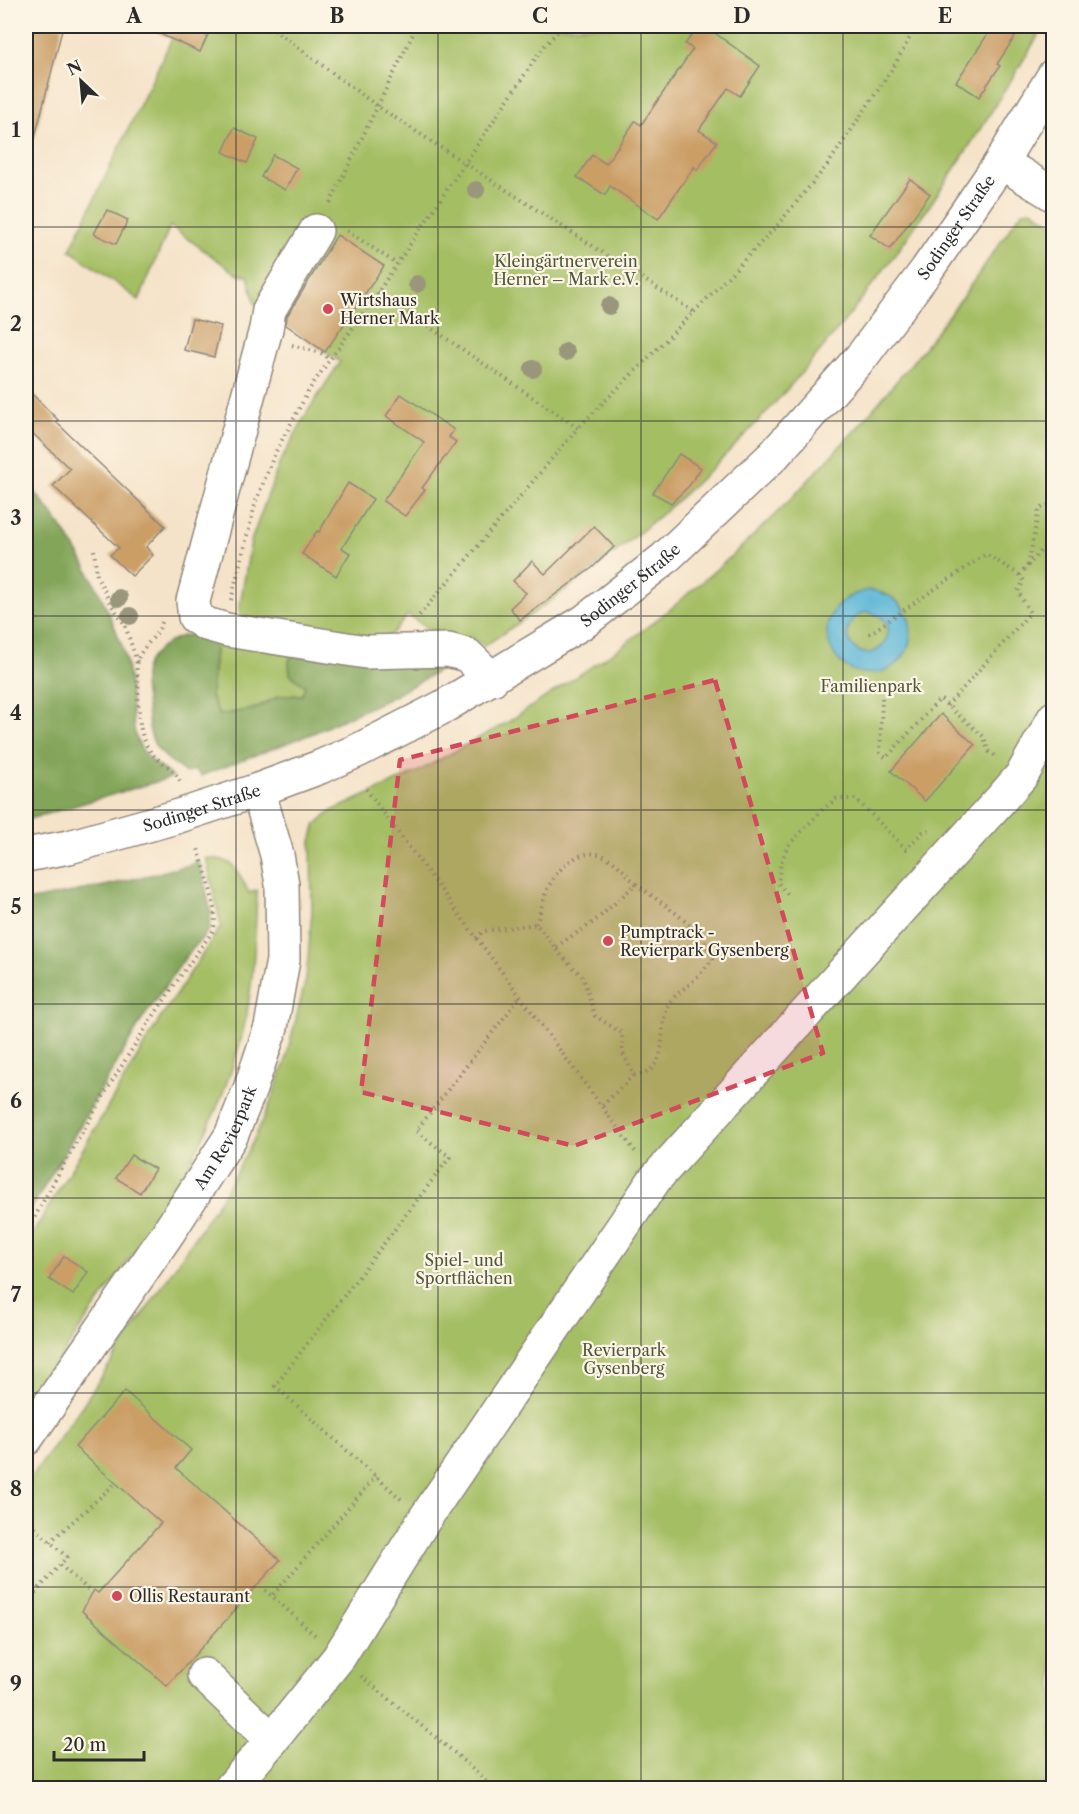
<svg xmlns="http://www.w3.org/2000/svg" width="1079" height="1814" viewBox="0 0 1079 1814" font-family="'Libre Caslon Text',serif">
<rect width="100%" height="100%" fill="#fcf5e5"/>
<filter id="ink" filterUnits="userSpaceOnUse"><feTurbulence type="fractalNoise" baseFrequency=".0167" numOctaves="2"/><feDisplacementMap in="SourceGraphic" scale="12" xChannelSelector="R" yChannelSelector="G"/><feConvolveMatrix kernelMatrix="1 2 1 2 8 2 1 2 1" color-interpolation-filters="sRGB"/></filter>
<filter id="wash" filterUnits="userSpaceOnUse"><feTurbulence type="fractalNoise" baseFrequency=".008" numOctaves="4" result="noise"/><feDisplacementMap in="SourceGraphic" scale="24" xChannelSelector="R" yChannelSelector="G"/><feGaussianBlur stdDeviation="1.35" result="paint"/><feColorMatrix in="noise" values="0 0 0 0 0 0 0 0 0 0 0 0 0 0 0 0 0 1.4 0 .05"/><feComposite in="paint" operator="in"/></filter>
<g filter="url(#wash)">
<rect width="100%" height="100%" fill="#f5e3c9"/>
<!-- green -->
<g fill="#a4be64" stroke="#687448" stroke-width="1.5">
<path d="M 178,26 L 1044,26 C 949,185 844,341 709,471 C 640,537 564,594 484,646 L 479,642 L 437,635 L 408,615 L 391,635 L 382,639 L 241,618 L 239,610 L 251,541 L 280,462 L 308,411 L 340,362 L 255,304 L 248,276 L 237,274 L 170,226 L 139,300 L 70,250 Z"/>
<path d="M 1031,210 L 1054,224 L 1053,1788 L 26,1788 L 26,1484 L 82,1406 L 223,1195 L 252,1143 L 269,1106 L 285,1063 L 306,979 L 312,912 L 311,841 L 316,824 L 332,811 L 417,772 L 508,722 L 621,647 L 674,606 L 735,553 L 788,502 L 858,427 L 921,352 L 964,295 L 1018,217 L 1024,211 Z"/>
<path d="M 216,637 L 295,649 L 289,661 L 290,674 L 305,686 L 302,695 L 279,696 L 254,709 L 219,715 L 211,696 Z"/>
<path d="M 206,858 C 235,858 237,869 249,893 L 257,890 C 255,940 254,990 241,1039 C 213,1143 151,1230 89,1316 C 67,1347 47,1379 26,1410 L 26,1245 L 158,1022 L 221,926 Z"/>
</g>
<!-- forest -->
<g fill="#83a55a" stroke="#576842" stroke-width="1.5">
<path d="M 26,482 C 68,528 99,585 121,643 C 129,665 130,687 132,710 C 133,722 134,736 140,746 C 147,759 161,768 173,777 L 26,820 Z"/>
<path d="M 186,635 L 216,637 L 211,696 L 219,715 L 254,709 L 279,696 L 302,695 L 305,686 L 290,674 L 289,661 L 295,649 L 453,663 L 390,698 L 311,734 L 201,776 L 195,770 L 186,773 C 176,765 162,757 155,745 C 149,734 148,721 147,708 C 146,698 143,686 144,675 C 146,655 168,640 186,635 Z"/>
<path d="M 197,860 L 201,867 L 211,913 L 209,930 L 185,958 L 143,1018 L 26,1218 L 26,901 L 109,885 L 194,864 L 194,861 Z"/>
</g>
<!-- water -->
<path fill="#5ab6d8" stroke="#427082" stroke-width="1.5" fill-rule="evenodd" d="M 868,590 C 932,597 919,679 864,673 C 850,672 838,663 832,650 C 817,620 839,596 868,590 ZM 866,612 C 913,618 874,675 851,644 C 842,630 852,616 866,612 Z"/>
<g id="blocks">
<!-- building -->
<g fill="#cb9e66">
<path d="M 26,26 L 63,26 L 34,141 L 26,139 Z"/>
<path d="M 142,26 L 212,26 L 200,52 Z"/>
<path d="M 699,26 L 705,26 L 760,66 L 740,96 L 728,88 L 699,130 L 717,142 L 697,170 L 694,167 L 658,219 L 610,186 L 605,195 L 577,177 L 592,155 L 606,164 L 635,121 L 641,125 L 693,49 L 685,44 Z"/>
<path d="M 993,26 L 1022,26 L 997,64 L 1000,66 L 979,97 L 956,82 Z"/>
<path d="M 234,128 L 258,139 L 247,163 L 223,152 Z"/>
<path d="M 273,155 L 297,168 L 285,190 L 261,177 Z"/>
<path d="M 910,179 L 930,194 L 890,249 L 870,235 Z"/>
<path d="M 107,210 L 128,220 L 116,244 L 94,234 Z"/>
<path d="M 337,235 L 384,266 L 325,352 L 286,325 L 287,316 Z"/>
<path d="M 192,319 L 221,326 L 214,357 L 184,350 Z"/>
<path d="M 26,388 L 58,420 L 56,422 L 165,526 L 146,547 L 153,555 L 132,576 L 110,555 L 119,548 L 53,486 L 70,469 L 26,427 Z"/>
<path d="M 401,394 L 454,430 L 449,437 L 456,442 L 422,488 L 425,490 L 405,516 L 383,501 L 424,442 L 386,416 Z"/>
<path d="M 679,454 L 701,468 L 689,486 L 671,503 L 653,493 Z"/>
<path d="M 348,483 L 373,499 L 342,548 L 350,553 L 336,576 L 302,554 L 317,531 L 319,532 Z"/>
<path d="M 594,526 L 614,547 L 592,568 L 520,620 L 510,608 L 526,593 L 513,581 L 532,561 L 545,574 Z"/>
<path d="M 941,714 L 975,745 L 925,801 L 891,771 Z"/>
<path d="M 131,1155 L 155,1169 L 140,1193 L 116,1178 Z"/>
<path d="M 64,1256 L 88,1272 L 73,1295 L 49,1279 Z"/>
<path d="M 125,1391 L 191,1450 L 176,1468 L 280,1560 L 167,1686 L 82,1611 L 94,1590 L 98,1593 L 161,1523 L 75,1447 Z"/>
</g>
</g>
</g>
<g filter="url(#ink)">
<use href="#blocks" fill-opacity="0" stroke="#90877a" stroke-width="1.5"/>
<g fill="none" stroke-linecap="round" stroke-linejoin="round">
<defs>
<g id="minor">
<path d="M 1001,162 L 1054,195"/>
<path d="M 316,231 L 269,310 L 266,329 L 193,601 L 195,617 L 206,624 L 227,630 L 366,652 L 448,650 L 467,655 L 492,679"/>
<path id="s1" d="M 26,1439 L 168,1233 L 231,1136 L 250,1089 L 271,1027 L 283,960 L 282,884 L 277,855 L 258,790"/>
<path d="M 204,1675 L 272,1740"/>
<path d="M 231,1788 L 272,1740 L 339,1657 L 424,1520 L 655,1179 L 1002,798 L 1022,775 L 1054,718"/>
</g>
<g id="major">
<path id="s2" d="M 26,855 L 69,847 L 176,817 L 258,790 L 320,767 L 359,750 L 443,707 L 585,621 L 664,559 L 740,487 L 773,456 L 863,355 L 926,271 L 1001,162 L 1054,75"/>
</g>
</defs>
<!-- minor casing -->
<use href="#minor" stroke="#90877a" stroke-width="36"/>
<!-- major casing -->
<use href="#major" stroke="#90877a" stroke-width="36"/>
<!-- path -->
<g stroke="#90877a" stroke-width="4" stroke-dasharray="1.5 4.5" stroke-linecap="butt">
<path d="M 269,26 L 377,106 L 694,312 L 578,428"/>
<path d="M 330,203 L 417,26"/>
<path d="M 347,231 L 397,264"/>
<path d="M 378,292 L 578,428 L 417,618"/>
<path d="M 694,312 L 775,228 L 829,163 L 894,66 L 916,26"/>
<path d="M 292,345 L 321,353 L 330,359"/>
<path d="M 1054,503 L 1039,509 L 1028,565 L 1054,537"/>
<path d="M 94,550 L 97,576 L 111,604 L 125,625 L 137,662"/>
<path d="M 231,600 L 256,501 L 275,453 L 312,385 L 378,292 L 544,46 L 563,26"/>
<path d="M 162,622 C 157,638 142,646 137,661 C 136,666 137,674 138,679 C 139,702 136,732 150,751 C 159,764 177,768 181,784"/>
<path d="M 869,634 L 986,554 L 1020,575"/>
<path d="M 882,698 L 880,753 L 886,758 L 940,699 L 984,737 L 988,751 L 997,757"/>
<path d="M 947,706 L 1030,613 L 1018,591 L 1024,581 L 1020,575 L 1028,565"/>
<path d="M 366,789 L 637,1154"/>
<path d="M 787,894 L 778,883 L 781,863 L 787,847 L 801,832 L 823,809 L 836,799 L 856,799 L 906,849 L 923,832 L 929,830"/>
<path d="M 536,924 C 541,913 543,897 548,888 C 557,868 581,846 604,856 C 616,861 627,875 636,884 C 619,899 602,916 584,929 C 574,935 565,939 556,948"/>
<path d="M 476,938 L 484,931 L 536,924 L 561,955 L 583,977 L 595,1016 L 622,1033 L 623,1054 L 634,1075 L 601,1107"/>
<path d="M 634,1075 C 675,1071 654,1026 670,1002 C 675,995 684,989 691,983 C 699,975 706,967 713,959 L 701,936 L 677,914 L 636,884"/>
<path d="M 26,1233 C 82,1129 142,1026 213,931 C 220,910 204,870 198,848"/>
<path d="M 401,1499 L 275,1386 L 450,1157 L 416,1131 L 520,997"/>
<path d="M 26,1520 L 67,1557 L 26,1603"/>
<path d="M 50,1542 L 116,1483"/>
<path d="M 60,1565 L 92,1593"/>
<path d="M 265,1590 L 272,1596"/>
<path d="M 315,1635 L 272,1596 L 376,1476"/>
<path d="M 361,1676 L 456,1754 L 493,1788"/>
</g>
<!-- minor -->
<use href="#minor" stroke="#fff" stroke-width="33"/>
<!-- major -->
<use href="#major" stroke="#fff" stroke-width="33"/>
</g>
<!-- trees -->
<g fill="#9a967b">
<circle cx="476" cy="190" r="9"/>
<circle cx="417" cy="284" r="9"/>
<circle cx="609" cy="306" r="9"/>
<circle cx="566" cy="352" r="9"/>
<circle cx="533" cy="369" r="9"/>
<circle cx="119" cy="598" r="9"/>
<circle cx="130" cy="616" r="9"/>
</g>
</g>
<!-- marked area -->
<path fill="#d1495b" fill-opacity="0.2" stroke="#d1495b" stroke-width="4.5" stroke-dasharray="12 8" stroke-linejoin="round" d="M 715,680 L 823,1053 L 574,1146 L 361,1092 L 400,760 Z"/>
<!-- grid -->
<path fill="none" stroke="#2b2b2b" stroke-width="1.5" stroke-opacity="0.55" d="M 236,26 L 236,1788M 438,26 L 438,1788M 641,26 L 641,1788M 843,26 L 843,1788M 26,227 L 1054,227M 26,421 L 1054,421M 26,616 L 1054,616M 26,810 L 1054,810M 26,1004 L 1054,1004M 26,1198 L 1054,1198M 26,1393 L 1054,1393M 26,1587 L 1054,1587"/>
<!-- markers -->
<g fill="#d1495b" stroke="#fcf5e5" stroke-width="2">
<circle cx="328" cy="309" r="6"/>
<circle cx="608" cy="941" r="6"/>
<circle cx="117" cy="1596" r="6"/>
</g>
<g text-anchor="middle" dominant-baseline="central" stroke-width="4.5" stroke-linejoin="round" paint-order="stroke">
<!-- street labels -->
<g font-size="16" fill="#2b2b2b" stroke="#fcf5e5">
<text stroke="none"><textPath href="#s2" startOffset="1154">Sodinger Straße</textPath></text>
<text stroke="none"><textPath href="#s2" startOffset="668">Sodinger Straße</textPath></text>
<text stroke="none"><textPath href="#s2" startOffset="182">Sodinger Straße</textPath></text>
<text stroke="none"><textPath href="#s1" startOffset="362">Am Revierpark</textPath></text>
</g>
<!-- park labels -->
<g font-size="16" fill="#4f573c" stroke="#fcf5e5">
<text x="566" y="261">Kleingärtnerverein<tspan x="566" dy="18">Herner – Mark e.V.</tspan></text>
<text x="871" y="686">Familienpark</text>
<text x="464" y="1260">Spiel- und<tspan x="464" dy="18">Sportflächen</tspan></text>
<text x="624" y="1350">Revierpark<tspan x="624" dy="18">Gysenberg</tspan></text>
</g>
<!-- poi labels -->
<g font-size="16" fill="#2b2b2b" stroke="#fcf5e5" text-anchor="start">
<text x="340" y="300">Wirtshaus<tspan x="340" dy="18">Herner Mark</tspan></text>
<text x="620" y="932">Pumptrack -<tspan x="620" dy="18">Revierpark Gysenberg</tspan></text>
<text x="129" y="1596">Ollis Restaurant</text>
</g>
</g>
<!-- margin -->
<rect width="1079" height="1814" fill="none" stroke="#fcf5e5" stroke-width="66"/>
<!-- north arrow -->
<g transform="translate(81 81) rotate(334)" stroke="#fcf5e5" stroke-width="4.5" paint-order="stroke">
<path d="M0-4.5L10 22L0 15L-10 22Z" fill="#2b2b2b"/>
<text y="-9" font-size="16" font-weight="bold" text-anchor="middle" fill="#2b2b2b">N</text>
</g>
<!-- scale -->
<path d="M54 1751v9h90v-9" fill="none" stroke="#2b2b2b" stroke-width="3"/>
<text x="63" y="1751" font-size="18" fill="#2b2b2b" stroke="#fcf5e5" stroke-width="4.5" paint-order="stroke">20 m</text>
<rect x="33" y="33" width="1013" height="1748" fill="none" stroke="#2b2b2b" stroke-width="2"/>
<g font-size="20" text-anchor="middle" font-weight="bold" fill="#2b2b2b">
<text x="134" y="23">A</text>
<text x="337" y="23">B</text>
<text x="540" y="23">C</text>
<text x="742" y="23">D</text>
<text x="945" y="23">E</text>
<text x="16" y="137">1</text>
<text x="16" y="331">2</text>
<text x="16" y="525">3</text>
<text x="16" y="720">4</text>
<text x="16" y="914">5</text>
<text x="16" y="1108">6</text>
<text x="16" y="1302">7</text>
<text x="16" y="1496">8</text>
<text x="16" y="1691">9</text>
</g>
</svg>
